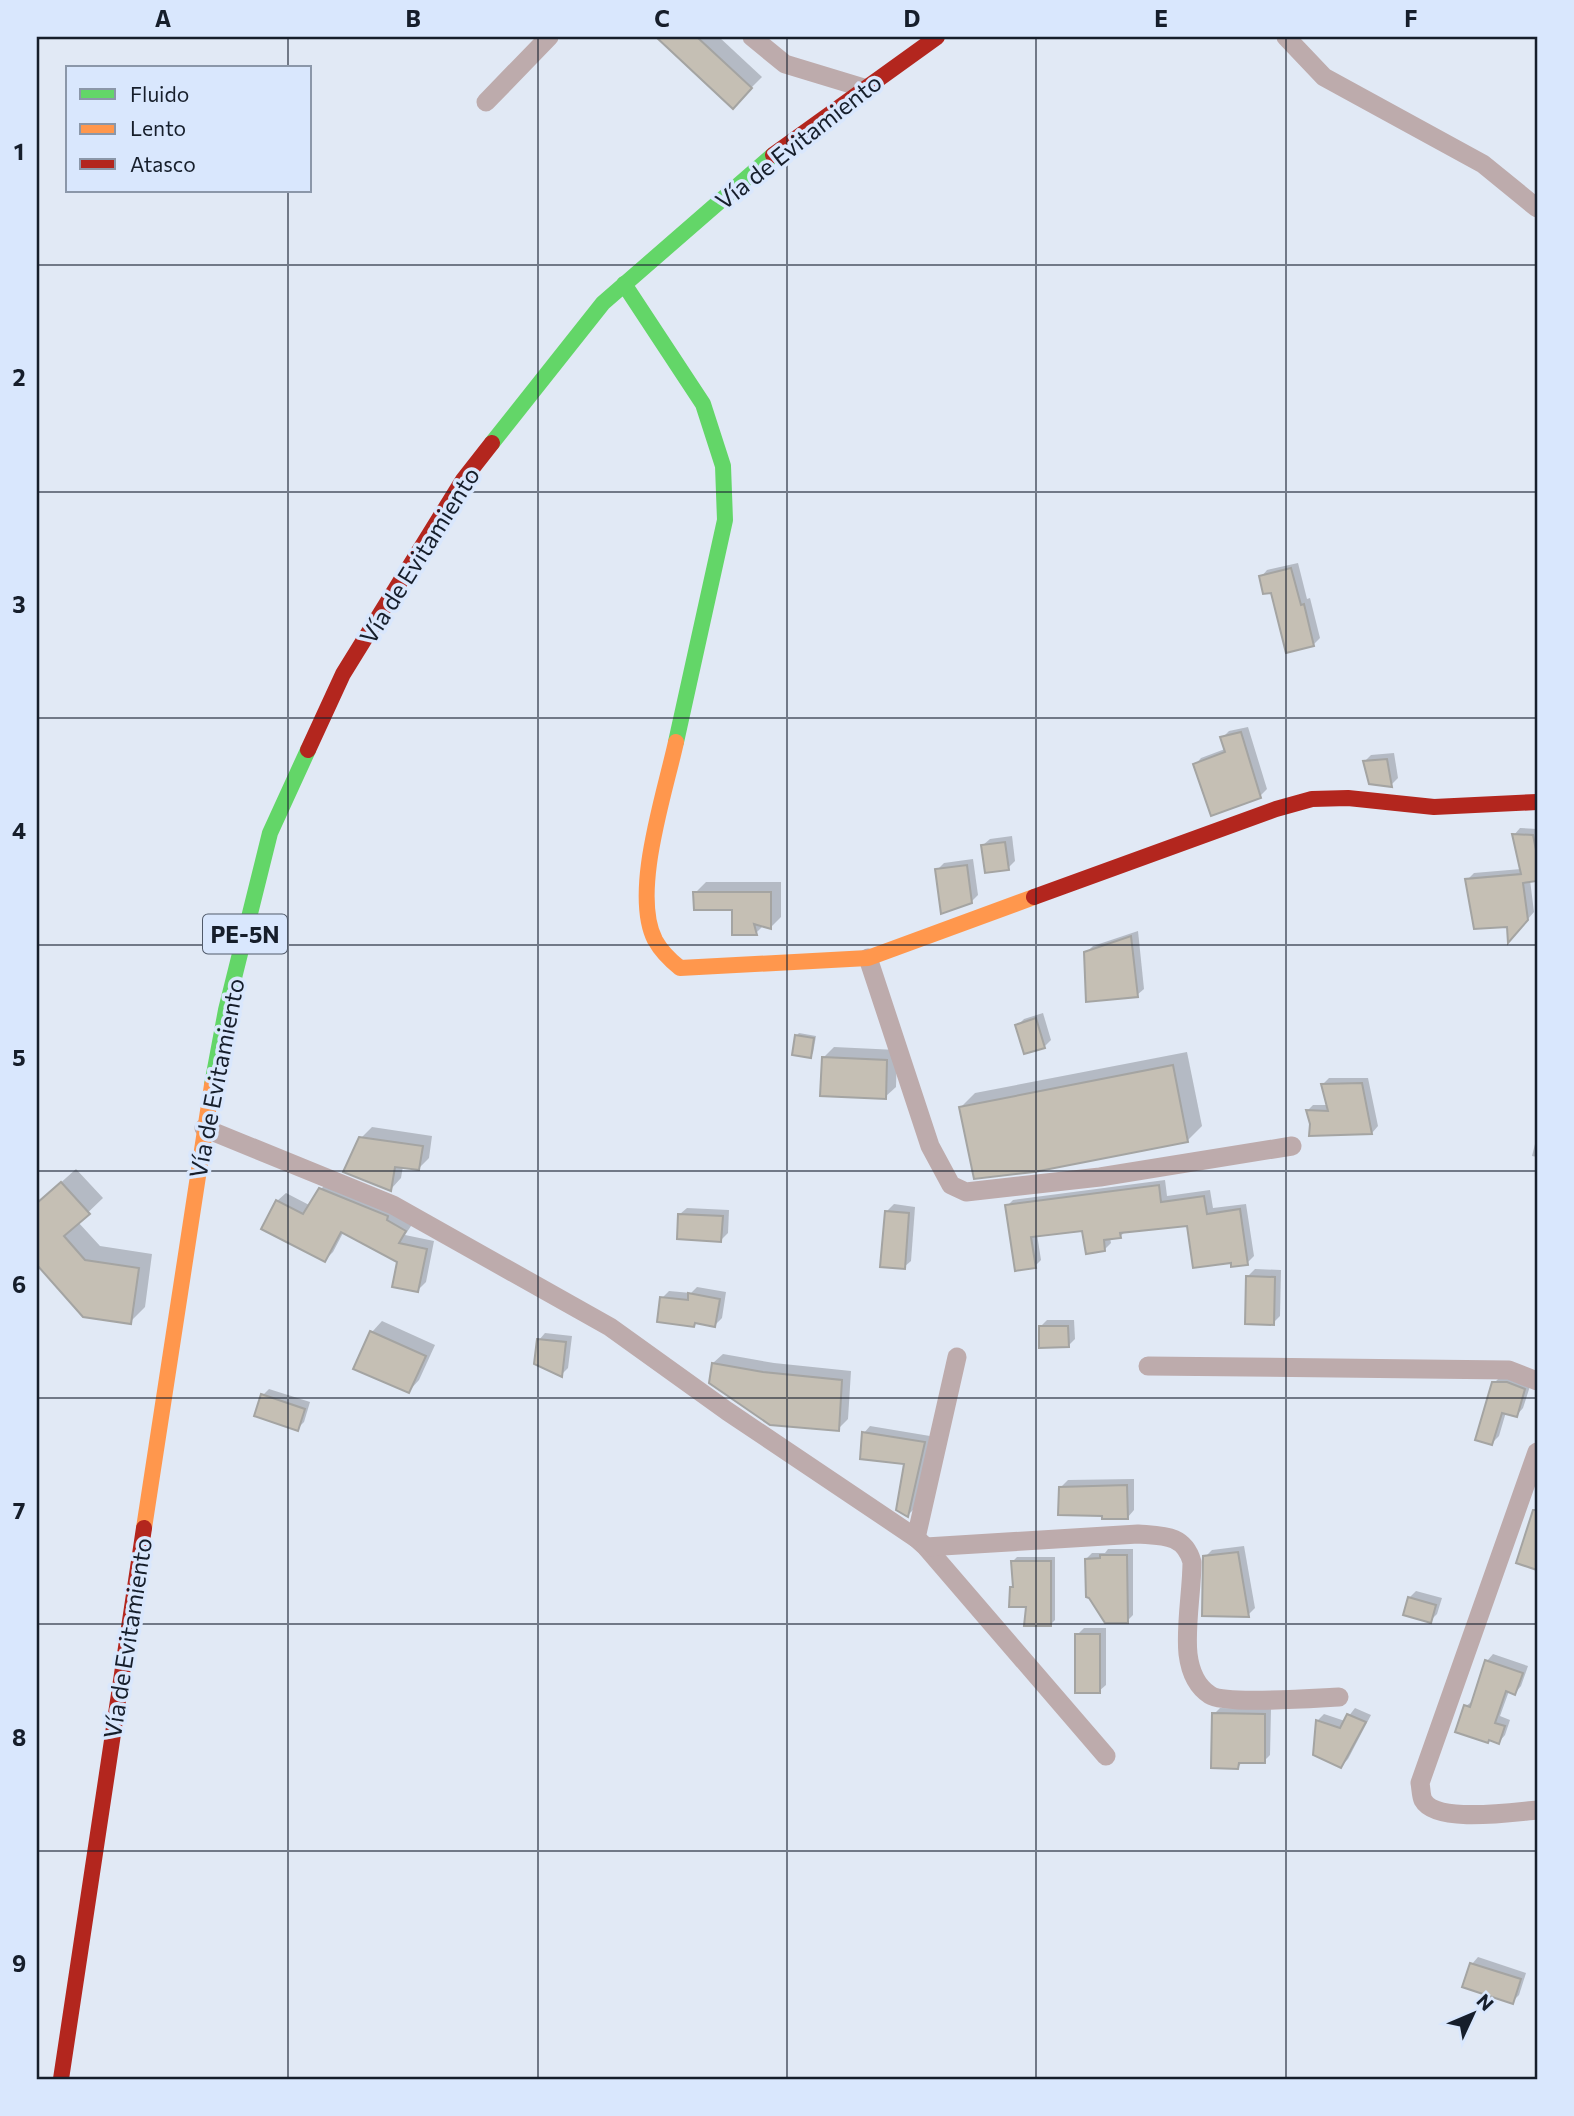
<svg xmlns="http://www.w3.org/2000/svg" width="1574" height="2116" viewBox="0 0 1574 2116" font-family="Commissioner,sans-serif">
<rect width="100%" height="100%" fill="#e1e9f5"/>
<!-- shadow -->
<g fill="#0003">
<path d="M 671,37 L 719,37 L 762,77 L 733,106 L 665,43 Z"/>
<path d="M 1298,563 L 1307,599 L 1310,598 L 1320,638 L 1313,645 L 1261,577 L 1267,570 Z"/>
<path d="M 1248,727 L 1267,789 L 1260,796 L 1195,765 L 1201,758 L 1225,749 L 1222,738 L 1229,731 Z"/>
<path d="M 1394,753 L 1398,778 L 1391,785 L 1365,761 L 1371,755 Z"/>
<path d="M 1520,828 L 1537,829 L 1537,879 L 1530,880 L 1534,912 L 1515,934 L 1467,880 L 1474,873 L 1521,869 L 1514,835 Z"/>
<path d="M 1012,836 L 1015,861 L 1008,868 L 983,845 L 990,839 Z"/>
<path d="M 973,859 L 978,895 L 971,902 L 937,870 L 944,863 Z"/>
<path d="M 706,882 L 781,882 L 781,917 L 771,927 L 764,925 L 756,933 L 733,908 L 695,893 Z"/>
<path d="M 1138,931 L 1144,989 L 1137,995 L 1086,953 L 1093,946 Z"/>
<path d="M 1043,1013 L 1051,1040 L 1045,1046 L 1017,1026 L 1024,1019 Z"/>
<path d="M 799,1033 L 816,1036 L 813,1053 L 811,1056 L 796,1036 Z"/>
<path d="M 834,1047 L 897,1050 L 896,1087 L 885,1097 L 823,1058 Z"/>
<path d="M 1187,1052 L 1202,1126 L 1187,1141 L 961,1107 L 975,1093 Z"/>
<path d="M 1329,1078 L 1368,1078 L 1378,1126 L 1372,1133 L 1312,1124 L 1308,1110 L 1313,1105 L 1328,1105 L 1323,1084 Z"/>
<path d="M 372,1127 L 432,1136 L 429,1158 L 419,1168 L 403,1166 L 401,1178 L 391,1189 L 361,1138 Z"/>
<path d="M 1537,1136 L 1537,1157 L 1532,1156 Z"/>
<path d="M 76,1169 L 103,1198 L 78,1222 L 100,1246 L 152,1254 L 145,1307 L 130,1322 L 84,1315 L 37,1262 L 37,1204 Z"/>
<path d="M 1165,1180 L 1167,1196 L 1210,1190 L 1213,1208 L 1246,1204 L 1254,1256 L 1247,1263 L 1232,1261 L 1189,1225 L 1126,1230 L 1120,1237 L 1110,1238 L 1111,1243 L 1105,1249 L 1084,1229 L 1037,1234 L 1041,1260 L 1035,1266 L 1007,1206 L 1013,1200 Z"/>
<path d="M 329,1181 L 413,1223 L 405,1235 L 434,1241 L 426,1282 L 418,1290 L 399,1261 L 344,1231 L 333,1252 L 325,1260 L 277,1201 L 286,1193 L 311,1206 L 321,1189 Z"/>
<path d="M 894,1204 L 915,1207 L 911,1261 L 904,1267 L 887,1211 Z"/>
<path d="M 687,1208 L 729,1210 L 728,1233 L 721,1240 L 680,1214 Z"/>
<path d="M 1255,1269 L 1281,1270 L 1280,1316 L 1273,1323 L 1248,1276 Z"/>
<path d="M 697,1287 L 726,1292 L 722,1318 L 715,1325 L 697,1321 L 693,1325 L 662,1298 L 669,1291 L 691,1293 Z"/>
<path d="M 1047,1320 L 1074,1320 L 1075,1339 L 1068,1346 L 1040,1327 Z"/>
<path d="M 382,1321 L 435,1345 L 419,1380 L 409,1391 L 356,1368 L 372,1332 Z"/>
<path d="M 545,1333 L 572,1336 L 568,1368 L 561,1375 L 539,1340 Z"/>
<path d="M 723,1354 L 774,1363 L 851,1371 L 848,1419 L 838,1429 L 713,1363 Z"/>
<path d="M 1501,1376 L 1531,1383 L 1523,1408 L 1517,1415 L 1506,1412 L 1499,1436 L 1492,1443 L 1494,1383 Z"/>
<path d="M 269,1389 L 310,1402 L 304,1422 L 297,1429 L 263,1395 Z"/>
<path d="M 870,1426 L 930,1436 L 914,1509 L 908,1515 L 906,1463 L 864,1433 Z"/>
<path d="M 1134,1479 L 1134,1510 L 1128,1517 L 1103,1515 L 1061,1487 L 1068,1480 Z"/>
<path d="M 1244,1546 L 1255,1608 L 1248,1615 L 1205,1557 L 1212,1550 Z"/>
<path d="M 1108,1549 L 1133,1549 L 1133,1615 L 1127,1621 L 1086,1559 L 1092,1553 L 1105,1553 Z"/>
<path d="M 1017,1557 L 1055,1557 L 1055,1620 L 1050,1625 L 1011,1588 L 1014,1585 L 1012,1562 Z"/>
<path d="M 1416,1591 L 1442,1598 L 1437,1614 L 1430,1621 L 1405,1613 L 1410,1597 Z"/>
<path d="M 1084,1628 L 1106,1628 L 1106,1685 L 1099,1691 L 1077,1635 Z"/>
<path d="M 1493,1654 L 1528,1666 L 1521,1686 L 1515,1693 L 1509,1691 L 1500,1716 L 1510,1720 L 1505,1735 L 1499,1742 L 1466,1706 L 1474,1700 L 1487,1661 Z"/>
<path d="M 1220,1708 L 1271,1709 L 1270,1755 L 1264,1761 L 1243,1761 L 1238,1767 L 1214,1714 Z"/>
<path d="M 1355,1708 L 1371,1715 L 1348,1759 L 1341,1766 L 1317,1721 L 1324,1714 L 1345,1721 Z"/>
<path d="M 1478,1957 L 1526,1973 L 1519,1995 L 1512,2002 L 1472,1964 Z"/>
</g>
<!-- building -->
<g fill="#c5bfb4" stroke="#a4a4a2" stroke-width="2">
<path d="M 656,37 L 697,37 L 752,88 L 733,109 Z"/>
<path d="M 1291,568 L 1301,605 L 1304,604 L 1314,646 L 1286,653 L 1271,593 L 1263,594 L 1259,576 Z"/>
<path d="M 1241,732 L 1261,798 L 1211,816 L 1193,764 L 1225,752 L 1220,737 Z"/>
<path d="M 1387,759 L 1392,787 L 1369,784 L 1363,761 Z"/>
<path d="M 1512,834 L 1533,835 L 1537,855 L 1537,881 L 1523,883 L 1528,920 L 1508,943 L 1507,927 L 1474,929 L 1465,879 L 1521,874 Z"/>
<path d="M 1005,842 L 1009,870 L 985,873 L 981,845 Z"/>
<path d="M 967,865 L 972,903 L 941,914 L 935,869 Z"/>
<path d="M 693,892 L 771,892 L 771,929 L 754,924 L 757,935 L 732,935 L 732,910 L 694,910 Z"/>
<path d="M 1131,936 L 1138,997 L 1086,1002 L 1084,952 Z"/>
<path d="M 1036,1018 L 1045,1048 L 1024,1054 L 1015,1025 Z"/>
<path d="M 795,1035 L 814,1038 L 811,1058 L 792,1055 Z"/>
<path d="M 822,1057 L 887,1060 L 886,1099 L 820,1096 Z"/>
<path d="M 1173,1065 L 1188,1142 L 1034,1172 L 974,1179 L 959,1107 Z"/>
<path d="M 1362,1083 L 1372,1134 L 1309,1136 L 1310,1124 L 1306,1110 L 1328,1111 L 1321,1084 Z"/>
<path d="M 359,1137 L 423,1146 L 419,1170 L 395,1167 L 391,1191 L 343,1172 Z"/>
<path d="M 61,1182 L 90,1214 L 64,1236 L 85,1260 L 139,1268 L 131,1324 L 83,1317 L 37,1265 L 37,1203 Z"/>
<path d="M 1159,1185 L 1161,1202 L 1204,1196 L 1207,1214 L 1240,1209 L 1248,1265 L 1231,1267 L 1231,1263 L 1193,1268 L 1187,1226 L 1120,1233 L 1121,1238 L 1104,1240 L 1105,1251 L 1086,1254 L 1082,1231 L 1031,1237 L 1036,1268 L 1015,1271 L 1005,1205 Z"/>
<path d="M 319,1188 L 388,1216 L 387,1220 L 406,1231 L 399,1243 L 427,1249 L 418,1292 L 392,1287 L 397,1262 L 341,1232 L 325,1262 L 261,1229 L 276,1200 L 303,1214 Z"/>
<path d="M 885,1211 L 909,1213 L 905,1269 L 880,1267 Z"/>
<path d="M 678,1214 L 723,1216 L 721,1242 L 677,1239 Z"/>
<path d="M 1246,1276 L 1275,1277 L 1274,1325 L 1245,1324 Z"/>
<path d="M 688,1293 L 720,1299 L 715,1327 L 695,1323 L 694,1327 L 657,1322 L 660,1297 L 688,1300 Z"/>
<path d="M 1039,1326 L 1068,1326 L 1069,1347 L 1039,1348 Z"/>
<path d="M 370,1331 L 426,1356 L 409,1393 L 353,1369 Z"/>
<path d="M 537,1339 L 566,1342 L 562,1377 L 534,1364 Z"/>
<path d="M 712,1363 L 763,1372 L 842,1380 L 839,1431 L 770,1425 L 709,1383 Z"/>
<path d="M 1492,1382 L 1507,1382 L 1525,1389 L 1517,1417 L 1502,1413 L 1492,1445 L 1475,1440 Z"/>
<path d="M 261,1394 L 305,1409 L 298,1431 L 254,1416 Z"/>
<path d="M 862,1432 L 925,1442 L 908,1517 L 896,1510 L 904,1464 L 860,1459 Z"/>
<path d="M 1127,1485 L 1128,1519 L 1102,1519 L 1102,1516 L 1058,1515 L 1059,1487 Z"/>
<path d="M 1533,1510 L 1537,1510 L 1537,1570 L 1516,1563 Z"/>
<path d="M 1238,1552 L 1249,1617 L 1202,1616 L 1203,1556 Z"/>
<path d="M 1100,1555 L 1127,1555 L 1128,1623 L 1105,1623 L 1089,1598 L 1086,1597 L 1085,1559 L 1100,1558 Z"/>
<path d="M 1011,1561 L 1051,1561 L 1051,1626 L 1024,1626 L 1026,1607 L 1009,1607 L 1010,1587 L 1013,1587 Z"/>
<path d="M 1408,1597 L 1436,1605 L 1431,1623 L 1403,1615 Z"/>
<rect x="1075" y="1634" width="25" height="59"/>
<path d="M 1485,1660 L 1523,1673 L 1515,1695 L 1506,1691 L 1495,1723 L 1505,1726 L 1499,1744 L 1489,1740 L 1488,1743 L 1455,1732 L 1464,1705 L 1470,1707 Z"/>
<path d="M 1212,1713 L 1265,1714 L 1265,1763 L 1239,1763 L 1238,1769 L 1211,1768 Z"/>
<path d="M 1347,1714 L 1366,1722 L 1341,1768 L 1313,1755 L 1316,1720 L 1340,1728 Z"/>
<path d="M 1470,1963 L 1521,1979 L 1513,2004 L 1462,1987 Z"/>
</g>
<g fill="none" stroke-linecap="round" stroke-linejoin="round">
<!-- street -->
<g stroke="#bdabac" stroke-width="19">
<path d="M 752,37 L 785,64 L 864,88"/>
<path d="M 1286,37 L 1324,77 L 1483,164 L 1537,208"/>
<path d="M 486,102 L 549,37"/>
<path d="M 868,958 L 930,1146 L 951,1185 L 966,1192 L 1100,1177 L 1292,1146"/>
<path d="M 204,1128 L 393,1205 L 610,1327 L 727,1411 L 916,1538 L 926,1547 L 1106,1756"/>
<path d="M 1148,1366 L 1509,1370 L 1537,1381"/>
<path d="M 1537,1452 L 1420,1783 C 1421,1788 1421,1796 1423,1800 C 1436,1824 1513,1812 1537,1810"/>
<path d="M 916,1538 L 957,1357"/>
<path d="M 926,1547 L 1138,1534 C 1163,1536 1184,1534 1192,1562 C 1192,1590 1185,1627 1188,1654 C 1190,1670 1196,1686 1210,1695 C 1225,1705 1316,1698 1339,1697"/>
</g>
<!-- fast -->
<g stroke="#63d668" stroke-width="16">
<path d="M 624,284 L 703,404 L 723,466 L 725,520 L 676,742"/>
<path d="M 492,443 L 603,303 L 773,155"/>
<path d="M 212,1085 L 226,1010 L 270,833 L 308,750"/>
</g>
<!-- slow -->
<g stroke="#ff974d" stroke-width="16">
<path d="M 676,742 C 665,793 631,893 655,940 C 661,951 670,960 680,968 L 868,958 L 1034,897"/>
<path d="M 144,1528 L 212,1085"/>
</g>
<!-- jam -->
<g stroke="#b3261e" stroke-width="16">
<path d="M 773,155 L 937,37"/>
<path d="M 308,750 L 343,674 L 463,480 L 492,443"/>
<path d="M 1034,897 L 1276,809 L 1312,799 L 1348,798 L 1434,807 L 1537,802"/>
<path d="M 61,2079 L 144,1528"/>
</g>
</g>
<!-- grid -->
<path fill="none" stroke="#161e2b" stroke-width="2" stroke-opacity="0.55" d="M 288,37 L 288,68M 538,37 L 538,2079M 787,37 L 787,2079M 1036,37 L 1036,2079M 1286,37 L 1286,2079M 288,191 L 288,2079M 37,265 L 1537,265M 37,492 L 1537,492M 37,718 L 1537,718M 37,945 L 1537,945M 37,1171 L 1537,1171M 37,1398 L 1537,1398M 37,1624 L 1537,1624M 37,1851 L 1537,1851"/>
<g text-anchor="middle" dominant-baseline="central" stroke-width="7" stroke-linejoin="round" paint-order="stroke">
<!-- shield labels -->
<rect fill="#d9e7fd" stroke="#505a6a" stroke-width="2" x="203" y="914.5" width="84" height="39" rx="5"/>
<g font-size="23" font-weight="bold" fill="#161e2b">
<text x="245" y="934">PE-5N</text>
</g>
<!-- street labels -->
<g font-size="24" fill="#161e2b" stroke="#d9e7fd">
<text transform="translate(798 141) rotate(-38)">Vía de Evitamiento</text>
<text transform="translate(419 555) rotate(-58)">Vía de Evitamiento</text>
<text transform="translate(216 1078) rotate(-79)">Vía de Evitamiento</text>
<text transform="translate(127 1638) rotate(-81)">Vía de Evitamiento</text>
</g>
</g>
<!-- border -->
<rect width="1574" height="2116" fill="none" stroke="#d9e7fd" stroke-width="77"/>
<!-- legend -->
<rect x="66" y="66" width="245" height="126" fill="#d9e7fd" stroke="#8b97a9" stroke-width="2"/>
<rect x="80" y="89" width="35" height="10" fill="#63d668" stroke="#8b97a9" stroke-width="2"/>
<text x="130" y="102" font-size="21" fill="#161e2b">Fluido</text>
<rect x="80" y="124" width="35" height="10" fill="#ff974d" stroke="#8b97a9" stroke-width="2"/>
<text x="130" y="136" font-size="21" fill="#161e2b">Lento</text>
<rect x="80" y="159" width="35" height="10" fill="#b3261e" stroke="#8b97a9" stroke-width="2"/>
<text x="130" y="172" font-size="21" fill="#161e2b">Atasco</text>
<!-- north arrow -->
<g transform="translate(1473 2014) rotate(46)" stroke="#d9e7fd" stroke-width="5" paint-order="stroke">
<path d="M0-5L12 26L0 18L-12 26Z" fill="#161e2b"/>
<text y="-10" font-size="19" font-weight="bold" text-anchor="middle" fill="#161e2b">N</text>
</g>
<rect x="38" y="38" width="1498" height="2040" fill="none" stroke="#161e2b" stroke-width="2.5"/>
<g font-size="23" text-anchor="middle" font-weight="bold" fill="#161e2b">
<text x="163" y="27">A</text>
<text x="413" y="27">B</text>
<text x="662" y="27">C</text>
<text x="912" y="27">D</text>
<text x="1161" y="27">E</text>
<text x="1411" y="27">F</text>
<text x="19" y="160">1</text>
<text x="19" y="386">2</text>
<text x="19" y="613">3</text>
<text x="19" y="839">4</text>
<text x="19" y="1066">5</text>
<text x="19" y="1293">6</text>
<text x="19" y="1519">7</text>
<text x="19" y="1746">8</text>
<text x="19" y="1972">9</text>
</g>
</svg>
